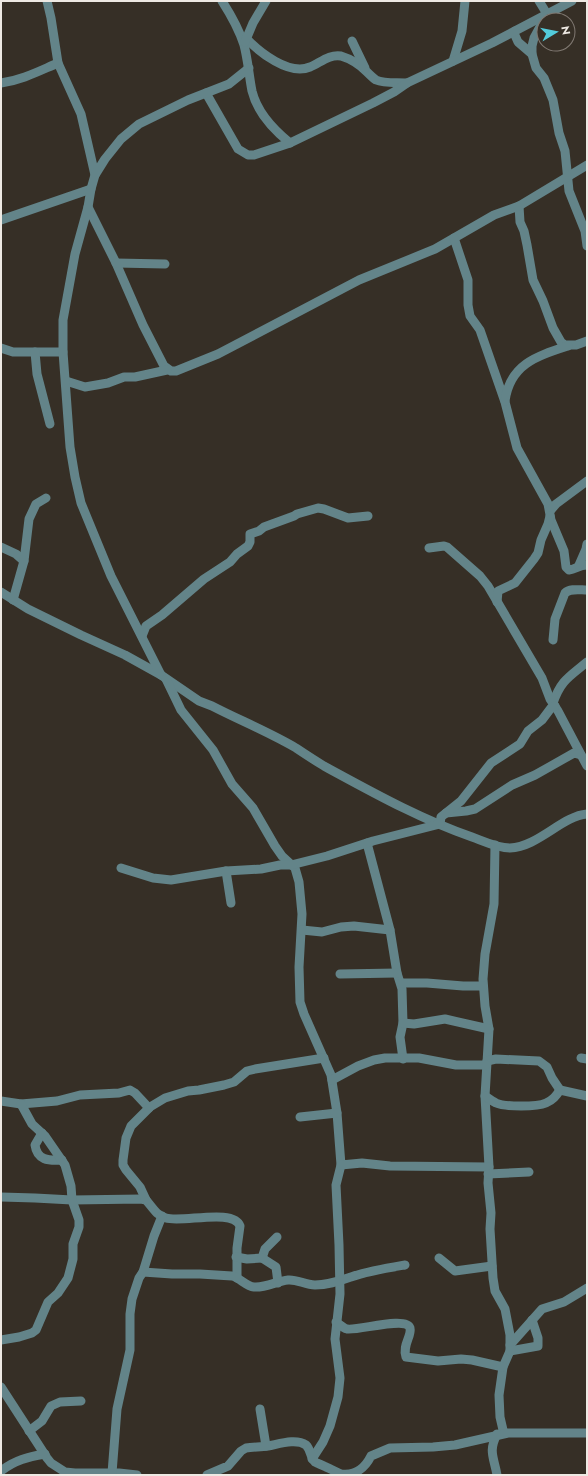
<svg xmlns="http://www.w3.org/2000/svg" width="588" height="1476" viewBox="0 0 588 1476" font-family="Jost,sans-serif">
<rect width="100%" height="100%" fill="#362f26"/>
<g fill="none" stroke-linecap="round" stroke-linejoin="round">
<!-- minor -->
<g stroke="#638489" stroke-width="9">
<path d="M 47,1 L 51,18 L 58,63 L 81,114 L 95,175"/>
<path d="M 222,1 C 231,15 239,29 244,45 C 248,60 249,76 252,91 C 257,112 274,130 290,143"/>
<path d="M 539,1 L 547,14 L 534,38 L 532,46 L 532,54 L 536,68 L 544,78 L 553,100 L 559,133 L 565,151 L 569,191 L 585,231 L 587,246"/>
<path d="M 515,31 L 514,33 L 518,42 L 532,54"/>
<path d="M 246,38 C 259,52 289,76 310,67 C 320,63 329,54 341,56 C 351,59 360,65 367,72 C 370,75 373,78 376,80 C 385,84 398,82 407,83"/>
<path d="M 352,41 L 365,68"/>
<path d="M 245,42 L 253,23 L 266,1"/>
<path d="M 453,61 L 462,31 L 465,1"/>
<path d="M 1,83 C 22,80 39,71 58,63"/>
<path d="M 206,93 L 238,149 L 248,155 L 254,155 L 290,143 L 373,103 L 394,92 L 407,83 L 492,43 L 572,1"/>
<path d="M 519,206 L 520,222 L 524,231 L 527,245 L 533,280 L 543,301 L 553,328 L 561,342 L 565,345 L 576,345 L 587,341"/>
<path d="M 88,207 L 116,263 L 143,325 L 164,366 L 171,371 L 176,371 L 218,354 L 359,280 L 435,249 L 494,215 L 519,206 L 587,165"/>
<path d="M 1,220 L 91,189"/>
<path d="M 454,238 L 468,280 L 468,305 L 470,316 L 480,330 L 505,402 L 517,448 L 548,504 L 551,520 L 564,551 L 566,567 L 569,570 C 576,569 579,565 587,565"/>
<path d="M 116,263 L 165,264"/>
<path d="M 1,348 L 13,352 L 63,352"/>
<path d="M 35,352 L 37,374 L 50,424"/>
<path d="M 66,381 L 85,387 L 108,383 L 124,377 L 135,377 L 167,370"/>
<path d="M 505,401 C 510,364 537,356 568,346"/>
<path d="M 550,511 L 556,504 L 587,481"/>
<path d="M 1,547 L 16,554 L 24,561"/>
<path d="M 429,548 L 444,546 L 447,547 L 480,576 L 488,586 L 542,678 L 550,699 L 558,711 L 587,766"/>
<path d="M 579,565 L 586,549 L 587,544"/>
<path d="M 1,592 L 28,609 L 81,635 L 125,655 L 161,675 L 199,701 L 212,706 C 239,720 269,732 296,748 C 305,754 314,760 324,766 C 372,792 420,819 472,837 C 483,841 497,848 510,848 C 538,847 562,816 587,814"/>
<path d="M 13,600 L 24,561 L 29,519 L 36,504 L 46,498"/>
<path d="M 497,602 L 498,591 L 515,583 L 534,559 L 538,553 L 541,540 L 548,524 L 550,516"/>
<path d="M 142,636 L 146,626 L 162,615 L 204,579 L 230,562 L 237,554 L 248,546 L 250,542 L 250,534 L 259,531 L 264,527 L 294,516 L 297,514 L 318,508 L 324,509 L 348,518 L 368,516"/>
<path d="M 553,640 L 555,619 L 565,593 C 570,588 580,590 587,590"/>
<path d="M 161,675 L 111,576 L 81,503 L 75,477 L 70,447 L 63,352 L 63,320 L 75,254 L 88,207 L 91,189 L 95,175 L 105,159 L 121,139 L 139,124 L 188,100 L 229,84 L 249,68"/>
<path d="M 166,679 L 181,710 L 213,750 L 232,784 L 253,808 L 275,846 L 282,856 L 295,868 L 299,882 L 302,914 L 299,967 L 300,1002 L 304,1014 L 331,1075 L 337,1113 L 341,1165 L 336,1185 L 339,1245 L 340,1294 L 335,1339 L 340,1378 L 338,1397 L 330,1426 L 323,1442 L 312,1459"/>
<path d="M 553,703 C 561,680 569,677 587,662"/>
<path d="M 446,813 L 466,811 L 475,809 L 512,785 L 535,775 L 574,753 L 581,755"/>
<path d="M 367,843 L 390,930 L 397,973 L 402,989 L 403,1023 L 400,1037 L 403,1059"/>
<path d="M 495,845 L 494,904 L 485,954 L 483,979 L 485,1006 L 489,1029 L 485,1096 L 489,1167 L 488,1183 L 491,1213 L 490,1229 L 493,1278 L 495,1291 L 505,1309 L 510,1335 L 510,1351 L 503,1367 L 499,1395 L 500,1417 L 503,1430 L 501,1434"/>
<path d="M 121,868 L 153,878 L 171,880 L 226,871 L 261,869 L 280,865 L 291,865 L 327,856 L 373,841 L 440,824 L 441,817 L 461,801 L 491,763 L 520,744 L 528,731 L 542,720 L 551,708 L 555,706"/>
<path d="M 226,871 L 231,903"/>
<path d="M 302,930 L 322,932 L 341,927 L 354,926 L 390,930"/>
<path d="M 340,974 L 397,973"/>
<path d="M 401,983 L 427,983 L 463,986 L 483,986"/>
<path d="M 403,1023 L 414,1024 L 445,1019 L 489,1029"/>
<path d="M 581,1058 L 587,1059"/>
<path d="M 487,1061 L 496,1059 L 539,1061 L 547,1067 L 552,1078 L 560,1090"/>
<path d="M 332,1080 L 358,1066 L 374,1060 L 385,1058 L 419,1058 L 456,1065 L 486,1065"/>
<path d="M 560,1090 L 587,1096"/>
<path d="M 485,1096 C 488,1098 492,1101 496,1103 C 505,1107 537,1107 546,1103 C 553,1100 556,1096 560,1090"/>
<path d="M 1,1101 L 21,1104 L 57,1101 L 80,1095 L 119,1093 L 130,1090 L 135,1093 L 149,1108"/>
<path d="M 300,1117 L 337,1113"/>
<path d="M 42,1133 L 35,1145 C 37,1160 48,1161 62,1160"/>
<path d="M 341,1165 L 362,1163 L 390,1166 L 489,1167"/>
<path d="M 488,1174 L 529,1172"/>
<path d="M 1,1197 L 35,1198 L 72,1200 L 141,1199 L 146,1200 C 153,1208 156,1215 166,1218 C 182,1223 234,1208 240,1226 L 237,1248 L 237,1278"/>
<path d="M 146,1200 L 140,1187 L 126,1170 L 123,1165 L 123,1160 L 126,1138 L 131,1126 L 150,1107 L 165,1098 L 188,1091 L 199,1090 L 224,1085 L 234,1082 L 247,1071 L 255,1069 L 324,1058"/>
<path d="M 236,1257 L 247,1259 L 262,1258 L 265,1249 L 277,1237"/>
<path d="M 262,1258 L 276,1267 L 278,1283"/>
<path d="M 439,1258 L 455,1271 L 492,1266"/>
<path d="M 143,1272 L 172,1274 L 200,1274 L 232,1276 C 240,1278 246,1286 254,1287 C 266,1288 277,1281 288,1280 C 297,1279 305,1285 315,1285 C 328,1285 339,1281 351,1277 C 368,1271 387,1268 405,1265"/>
<path d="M 336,1322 C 339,1324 343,1328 347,1329 C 358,1331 406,1316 410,1328 C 412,1336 402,1345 406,1357 L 438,1361 L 461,1359 L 472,1360 L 503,1367"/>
<path d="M 1,1340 L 19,1337 L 32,1333 L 36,1330 L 48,1302 L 58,1293 L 68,1278 L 73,1259 L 73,1244 L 79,1227 L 79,1220 L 72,1200 L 71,1186 L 65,1165 L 45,1136 L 32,1124 L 21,1104"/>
<path d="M 510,1345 L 542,1309 L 564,1302 L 587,1288"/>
<path d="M 510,1351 L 538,1346 L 538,1338 L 532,1320"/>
<path d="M 1,1387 L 47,1458 L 51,1463 L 65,1472 L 75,1473 L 119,1473 L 137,1475"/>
<path d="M 260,1409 L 266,1446"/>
<path d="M 29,1431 L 42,1421 L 51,1406 L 60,1402 L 81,1401"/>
<path d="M 497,1434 C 488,1452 494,1457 497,1475"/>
<path d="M 1,1471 C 15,1460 28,1457 45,1454"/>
<path d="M 112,1473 L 117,1409 L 130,1350 L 130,1314 L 132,1299 L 139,1278 L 143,1272 L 154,1236 L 162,1216"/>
<path d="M 207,1475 L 228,1466 L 241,1451 L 246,1448 C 253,1447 261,1447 268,1446 C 279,1444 296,1438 306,1445 C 311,1450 310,1457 315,1462 C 319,1464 322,1465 326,1467 C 331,1469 336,1472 341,1474 C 355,1476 365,1468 371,1456 L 390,1448 L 433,1447 L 455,1445 L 508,1433 L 587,1433"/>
</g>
</g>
<!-- border -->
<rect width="588" height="1476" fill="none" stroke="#eee9e3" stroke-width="4"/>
<!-- north arrow -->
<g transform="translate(556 32) rotate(80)"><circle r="19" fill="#362f26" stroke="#807972"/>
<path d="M0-3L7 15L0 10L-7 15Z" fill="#53cbdb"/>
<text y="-6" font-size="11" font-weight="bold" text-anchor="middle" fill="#eee9e3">N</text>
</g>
</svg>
